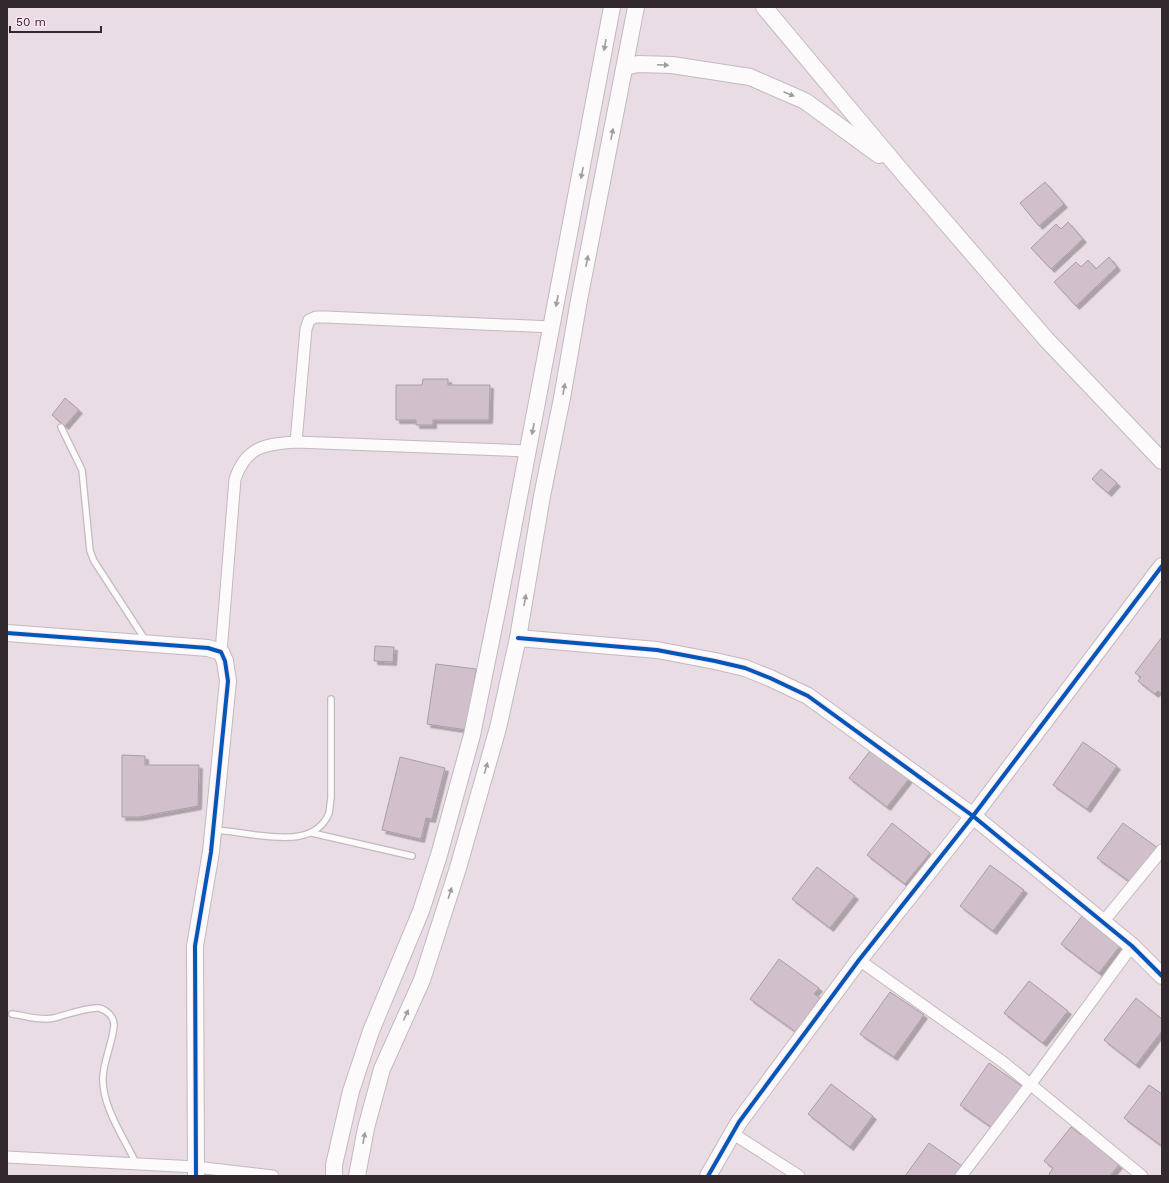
<svg xmlns="http://www.w3.org/2000/svg" width="1169" height="1183" viewBox="0 0 1169 1183" font-family="'Work Sans',sans-serif">
<defs>
<filter id="shadow"><feDropShadow dx="3.5" dy="3.5" stdDeviation="0" flood-color="#0004"/></filter>
</defs>
<rect width="100%" height="100%" fill="#e9dce4"/>
<!-- building -->
<g fill="#d1c0cb" stroke="#a89ea4" filter="url(#shadow)">
<path d="M 1045,182 L 1064,204 L 1039,226 L 1020,203 Z"/>
<path d="M 1068,222 L 1083,239 L 1051,269 L 1031,248 L 1056,224 L 1061,229 Z"/>
<path d="M 1109,257 L 1117,267 L 1076,306 L 1054,282 L 1076,262 L 1081,267 L 1088,260 L 1096,269 Z"/>
<path d="M 423,379 L 448,379 L 448,385 L 490,385 L 489,420 L 433,420 L 433,425 L 416,425 L 416,420 L 396,420 L 396,385 L 422,385 Z"/>
<path d="M 65,398 L 79,410 L 65,426 L 52,415 Z"/>
<path d="M 1101,469 L 1117,483 L 1108,493 L 1092,479 Z"/>
<path d="M 1162,637 L 1162,694 L 1158,691 L 1155,694 L 1138,681 L 1141,677 L 1135,673 Z"/>
<path d="M 375,646 L 394,647 L 393,662 L 374,661 Z"/>
<path d="M 436,664 L 476,669 L 467,730 L 427,724 Z"/>
<path d="M 1083,742 L 1117,766 L 1087,809 L 1053,785 Z"/>
<path d="M 874,746 L 912,775 L 887,807 L 849,778 Z"/>
<path d="M 122,755 L 145,756 L 145,765 L 199,765 L 198,806 L 139,817 L 122,817 Z"/>
<path d="M 400,757 L 445,768 L 432,819 L 426,818 L 421,839 L 382,830 Z"/>
<path d="M 892,823 L 930,853 L 905,884 L 867,855 Z"/>
<path d="M 1123,823 L 1158,848 L 1133,884 L 1097,858 Z"/>
<path d="M 990,865 L 1024,890 L 993,931 L 960,906 Z"/>
<path d="M 817,867 L 855,896 L 830,928 L 792,899 Z"/>
<path d="M 1085,912 L 1123,942 L 1099,973 L 1061,944 Z"/>
<path d="M 779,959 L 819,988 L 814,994 L 820,998 L 796,1032 L 750,999 Z"/>
<path d="M 1029,981 L 1068,1011 L 1043,1043 L 1004,1013 Z"/>
<path d="M 890,992 L 924,1015 L 894,1057 L 860,1034 Z"/>
<path d="M 1136,998 L 1162,1019 L 1162,1031 L 1136,1065 L 1104,1040 Z"/>
<path d="M 989,1063 L 1023,1087 L 994,1129 L 960,1105 Z"/>
<path d="M 831,1084 L 873,1116 L 850,1147 L 808,1114 Z"/>
<path d="M 1149,1085 L 1162,1094 L 1162,1146 L 1124,1118 Z"/>
<path d="M 1071,1127 L 1081,1135 L 1085,1131 L 1112,1153 L 1109,1157 L 1119,1165 L 1110,1176 L 1051,1176 L 1049,1174 L 1053,1168 L 1044,1161 Z"/>
<path d="M 929,1143 L 962,1166 L 955,1176 L 905,1176 Z"/>
</g>
<g fill="none" stroke-linecap="round" stroke-linejoin="round">
<defs>
<g id="lane">
<path d="M 61,427 L 82,470 L 90,551 L 94,561 L 146,641"/>
<path d="M 215,830 C 229,831 242,833 255,835 C 281,838 317,843 329,813 C 330,809 330,803 331,798 L 331,699"/>
<path d="M 312,833 L 412,856"/>
<path d="M 12,1014 C 26,1016 41,1021 54,1018 C 67,1015 86,1007 99,1008 C 107,1010 114,1017 114,1025 C 113,1041 104,1060 103,1076 C 101,1105 124,1138 136,1163"/>
</g>
<g id="street">
<path d="M 296,442 L 306,329 L 309,320 L 316,317 L 326,317 L 552,327"/>
<path d="M 221,652 L 235,479 C 246,446 266,444 296,442 L 528,451"/>
<path d="M 1103,922 L 1162,850"/>
<path d="M 859,960 L 1003,1062 L 1142,1176"/>
<path d="M 732,1133 L 799,1176"/>
<path d="M 7,1157 L 196,1167 L 273,1176"/>
<path d="M 961,1176 L 1030,1085 L 1132,946"/>
</g>
<g id="secondary">
<path d="M 764,7 L 903,173 L 1046,339 L 1162,461"/>
<path d="M 625,67 L 638,64 L 672,65 L 750,77 L 805,101 L 879,155"/>
<path d="M 7,633 L 208,648 L 221,652 L 225,661 L 228,681 L 211,852 L 195,946 L 196,1176"/>
<path d="M 518,638 L 657,650 L 715,661 L 745,668 L 770,678 L 808,696 L 973,816 L 1132,946 L 1162,976"/>
<path d="M 334,1176 L 334,1165 L 351,1091 L 371,1031 L 421,911 L 439,855 L 472,735 L 500,597 L 612,7"/>
<path d="M 357,1176 L 366,1128 L 382,1069 L 422,980 L 458,868 L 498,728 L 518,638 L 542,496 L 562,398 L 579,300 L 636,7"/>
<path d="M 708,1176 L 739,1122 L 859,960 L 973,816 L 1162,566"/>
</g>
</defs>
<!-- lane casing -->
<use href="#lane" stroke="#c3b9bf" stroke-width="8"/>
<!-- street casing -->
<use href="#street" stroke="#c3b9bf" stroke-width="13"/>
<!-- secondary casing -->
<use href="#secondary" stroke="#c3b9bf" stroke-width="18"/>
<!-- lane -->
<use href="#lane" stroke="#fcfafb" stroke-width="5.5"/>
<!-- street -->
<use href="#street" stroke="#fcfafb" stroke-width="11"/>
<!-- secondary -->
<use href="#secondary" stroke="#fcfafb" stroke-width="16"/>
<defs>
<g id="cycleway">
<path d="M 7,633 L 208,648 L 221,652 L 225,661 L 228,681 L 211,852 L 195,946 L 196,1176"/>
<path d="M 518,638 L 657,650 L 715,661 L 745,668 L 770,678 L 808,696 L 973,816 L 1132,946 L 1162,976"/>
<path d="M 708,1176 L 739,1122 L 859,960 L 973,816 L 1162,566"/>
</g>
</defs>
<!-- cycleway casing -->
<use href="#cycleway" stroke="#fce3f2" stroke-width="6"/>
<!-- cycleway -->
<use href="#cycleway" stroke="#0057b8" stroke-width="4"/>
</g>
<!-- one-way arrows -->
<defs><path id="oneway-solid" d="M-6-.8H1V-3.2L6.5 0L1 3.2V.8H-6Z"/></defs>
<g fill="#a19c9f">
<use href="#oneway-solid" transform="translate(605 45) rotate(100)"/>
<use href="#oneway-solid" transform="translate(663 65) rotate(3)"/>
<use href="#oneway-solid" transform="translate(789 94) rotate(23)"/>
<use href="#oneway-solid" transform="translate(612 134) rotate(-79)"/>
<use href="#oneway-solid" transform="translate(582 173) rotate(101)"/>
<use href="#oneway-solid" transform="translate(587 261) rotate(-79)"/>
<use href="#oneway-solid" transform="translate(557 301) rotate(101)"/>
<use href="#oneway-solid" transform="translate(564 389) rotate(-80)"/>
<use href="#oneway-solid" transform="translate(533 429) rotate(101)"/>
<use href="#oneway-solid" transform="translate(525 600) rotate(-80)"/>
<use href="#oneway-solid" transform="translate(486 768) rotate(-74)"/>
<use href="#oneway-solid" transform="translate(450 893) rotate(-72)"/>
<use href="#oneway-solid" transform="translate(406 1015) rotate(-66)"/>
<use href="#oneway-solid" transform="translate(364 1138) rotate(-79)"/>
</g>
<!-- border -->
<rect width="1169" height="1183" fill="none" stroke="#32292f" stroke-width="16"/>
<!-- scale -->
<path d="M10 26v6h91v-6" fill="none" stroke="#32292f" stroke-width="2"/>
<text x="16" y="26" font-size="12" fill="#32292f" stroke="#fce3f2" stroke-width="3" paint-order="stroke">50 m</text>
</svg>
